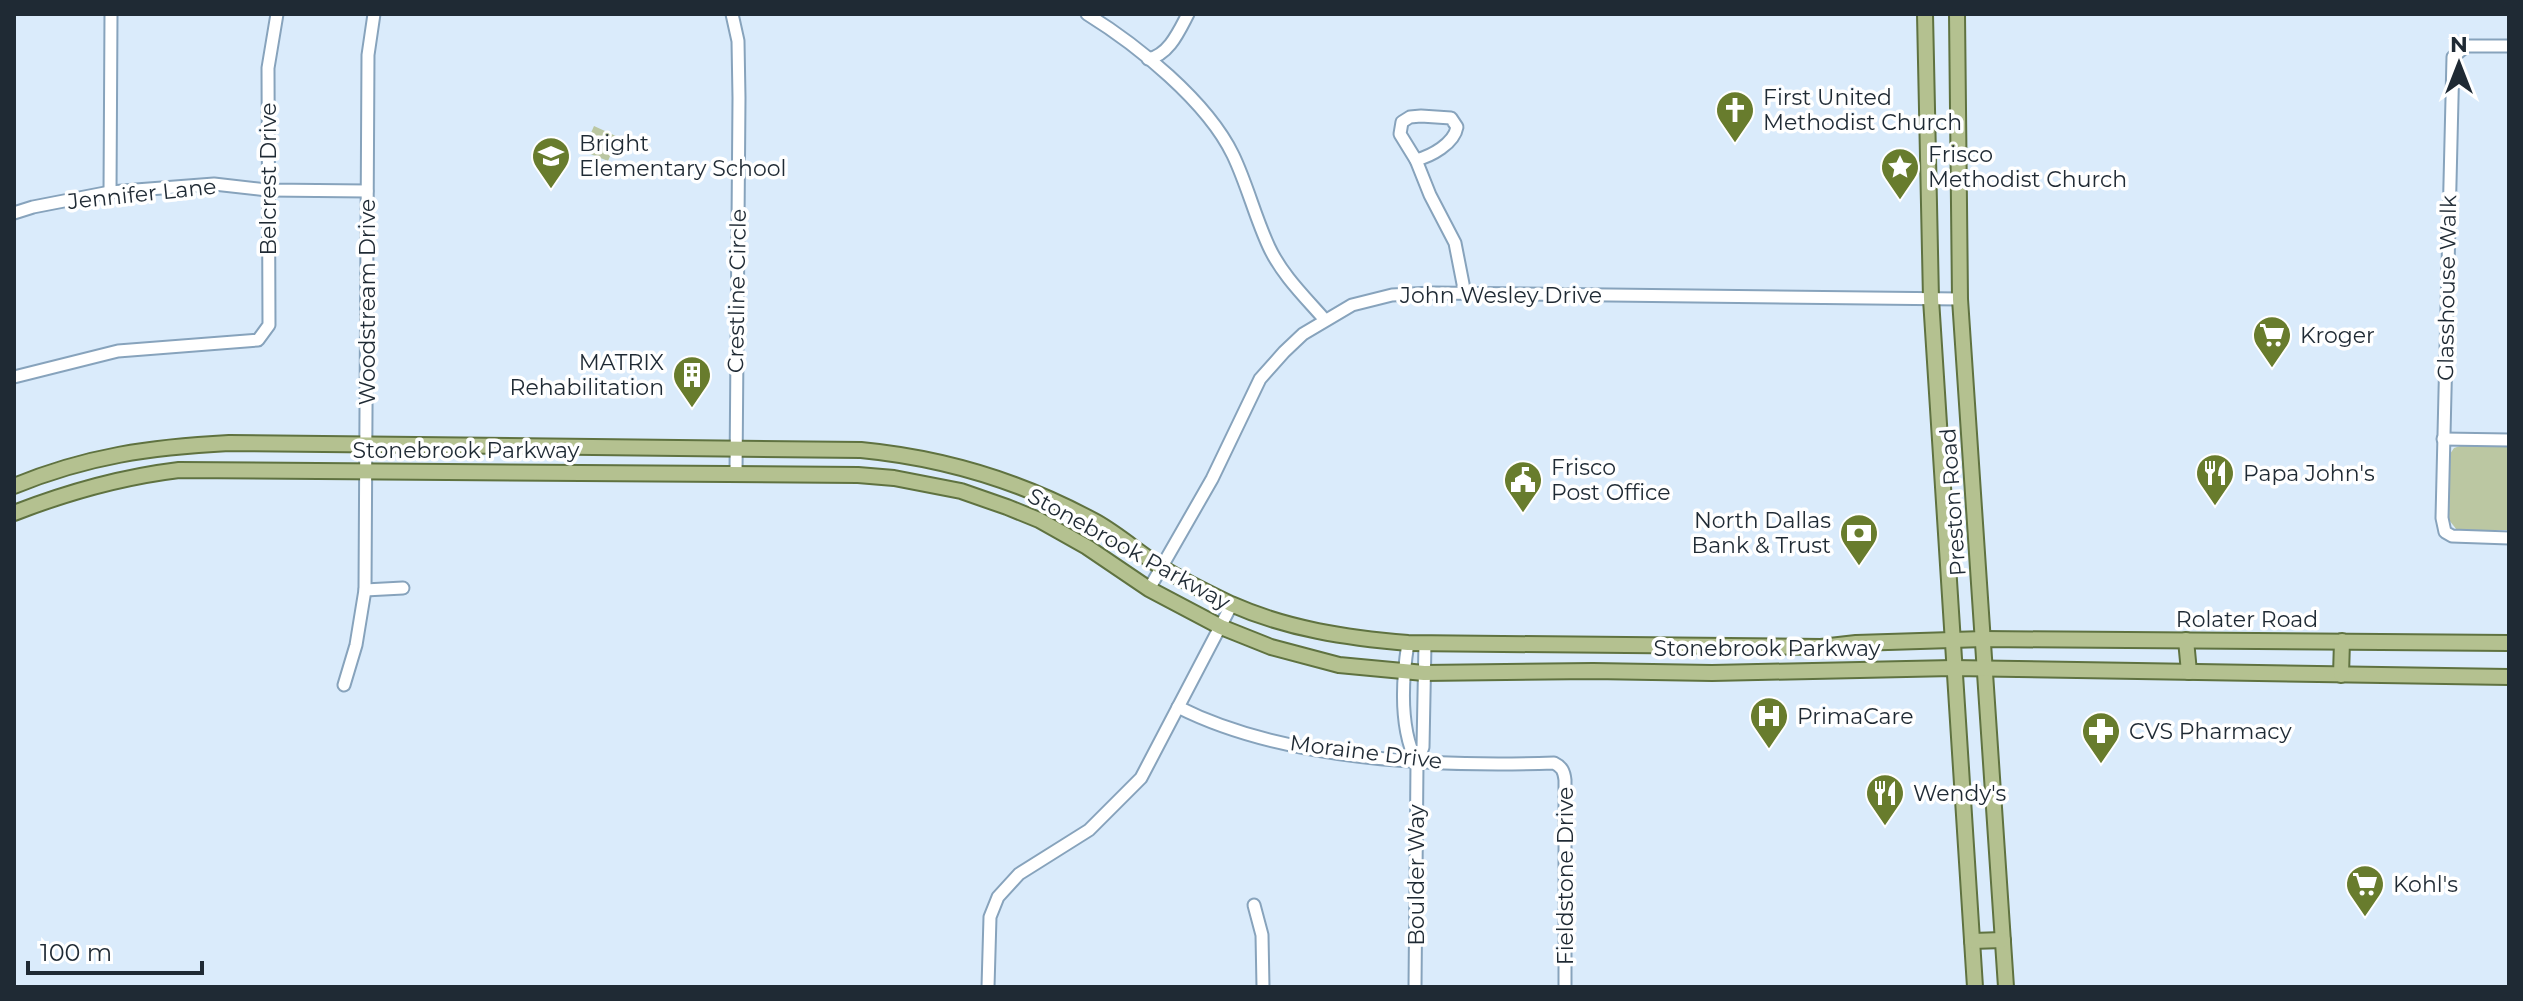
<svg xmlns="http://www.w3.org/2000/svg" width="2523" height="1001" viewBox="0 0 2523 1001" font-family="Montserrat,sans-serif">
<rect width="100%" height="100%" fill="#daebfb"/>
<!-- green -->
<g fill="#bbc7a2">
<path d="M 594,126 L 618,137 L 608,161 L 583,151 Z"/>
<path d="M 2460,446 L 2509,446 L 2509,530 L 2457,530 L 2449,520 L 2450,454 L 2454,448 Z"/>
</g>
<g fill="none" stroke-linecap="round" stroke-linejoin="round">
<defs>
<g id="minor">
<path d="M 732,14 L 738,41 L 739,98 L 736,474"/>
<path d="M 1087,14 C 1137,45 1207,101 1233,155 C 1247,184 1255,217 1269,247 C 1282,275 1305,297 1325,320"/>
<path d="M 2509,46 L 2466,46 L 2453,57 L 2442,518 L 2445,532 L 2452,536 L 2509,538"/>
<path d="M 1148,59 C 1169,55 1179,31 1188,14"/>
<path d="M 1421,116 L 1451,118 L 1457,127 C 1454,144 1431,156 1416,160 L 1400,134 L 1402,122 L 1410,117 Z"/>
<path d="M 1416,160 L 1430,195 L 1455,243 L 1465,294"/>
<path d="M 110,192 L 111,14"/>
<path d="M 14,213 L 33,207 L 110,192 L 214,184 L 267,190 L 367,191"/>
<path d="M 14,377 L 118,351 L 258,340 L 269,325 L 268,68 L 277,14"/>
<path d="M 2443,439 L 2509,440"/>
<path d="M 1149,589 L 1212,479 L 1260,379 L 1284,352 L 1303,334 L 1352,305 L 1392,295 L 1432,293 L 1960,299"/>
<path d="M 365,590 L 403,588"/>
<path d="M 1408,643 C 1402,681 1399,728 1417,763"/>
<path d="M 344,685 L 356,645 L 365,590 L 368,55 L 374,14"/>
<path d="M 1178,707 C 1285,761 1436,767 1554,763 C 1562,767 1564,771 1565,780 L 1565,987"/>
<path d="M 1254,905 L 1262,935 L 1263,987"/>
<path d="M 988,987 L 990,917 L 998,897 L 1019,874 L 1089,830 L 1141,778 L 1232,604"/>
<path d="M 1415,987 L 1417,763 L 1423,747 L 1425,643"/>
</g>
<g id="major">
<path d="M 1925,14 L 1931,299 L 1975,987"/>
<path d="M 1957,14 L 1960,299 L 2006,987"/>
<path d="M 14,486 C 87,456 151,447 229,443 L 861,450 C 944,458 1023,482 1096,522 C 1119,535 1139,553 1161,567 C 1183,581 1208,593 1231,604 C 1287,629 1347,638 1408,643 L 1821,647 L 1856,643 L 1984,639 L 2509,643"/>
<path d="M 14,513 C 68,492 121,477 179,470 L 858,475 L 894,478 L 961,491 L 1007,507 L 1039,520 L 1087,547 L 1149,589 L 1221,627 L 1271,647 L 1339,665 L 1424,673 L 1593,671 L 1712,673 L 1953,668 L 2509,677"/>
<path d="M 2186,640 L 2189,672"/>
<path d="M 2341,675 L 2342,641"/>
<path d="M 1972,941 L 2003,940"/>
</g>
</defs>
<!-- minor casing -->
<use href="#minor" stroke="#87a3bc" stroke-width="15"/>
<!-- major casing -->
<use href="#major" stroke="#5f7240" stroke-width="18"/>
<!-- minor -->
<use href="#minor" stroke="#fff" stroke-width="11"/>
<!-- major -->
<use href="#major" stroke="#b4c190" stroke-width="14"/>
</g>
<!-- icons -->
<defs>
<symbol id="church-pin" viewBox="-11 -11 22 30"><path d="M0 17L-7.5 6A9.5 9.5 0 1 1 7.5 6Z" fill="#687c2d" stroke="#fff"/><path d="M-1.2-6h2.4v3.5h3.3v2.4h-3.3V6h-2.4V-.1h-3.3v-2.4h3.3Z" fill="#fff"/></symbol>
<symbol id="school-pin" viewBox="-11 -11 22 30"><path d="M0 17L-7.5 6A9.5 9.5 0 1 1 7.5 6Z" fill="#687c2d" stroke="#fff"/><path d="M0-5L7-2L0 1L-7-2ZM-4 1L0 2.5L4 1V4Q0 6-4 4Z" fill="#fff"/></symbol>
<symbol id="sight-pin" viewBox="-11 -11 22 30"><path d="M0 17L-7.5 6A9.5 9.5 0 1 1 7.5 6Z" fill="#687c2d" stroke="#fff"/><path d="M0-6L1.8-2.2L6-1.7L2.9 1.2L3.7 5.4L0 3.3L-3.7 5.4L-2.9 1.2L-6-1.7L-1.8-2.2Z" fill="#fff"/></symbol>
<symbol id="supermarket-pin" viewBox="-11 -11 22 30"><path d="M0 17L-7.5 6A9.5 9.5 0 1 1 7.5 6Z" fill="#687c2d" stroke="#fff"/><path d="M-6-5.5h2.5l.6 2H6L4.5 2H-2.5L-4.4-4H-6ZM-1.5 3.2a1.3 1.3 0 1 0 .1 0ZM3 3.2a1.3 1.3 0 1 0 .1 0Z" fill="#fff"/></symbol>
<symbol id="building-pin" viewBox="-11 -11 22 30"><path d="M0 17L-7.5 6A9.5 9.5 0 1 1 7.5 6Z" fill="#687c2d" stroke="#fff"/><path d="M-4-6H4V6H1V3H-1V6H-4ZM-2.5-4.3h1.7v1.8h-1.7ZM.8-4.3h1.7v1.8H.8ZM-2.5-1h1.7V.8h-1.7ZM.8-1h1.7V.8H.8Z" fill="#fff"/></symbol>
<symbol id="restaurant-pin" viewBox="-11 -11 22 30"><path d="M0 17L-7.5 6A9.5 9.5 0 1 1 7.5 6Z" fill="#687c2d" stroke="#fff"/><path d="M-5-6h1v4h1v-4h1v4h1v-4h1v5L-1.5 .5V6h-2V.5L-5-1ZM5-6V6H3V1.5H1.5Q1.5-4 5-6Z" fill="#fff"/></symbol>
<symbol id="civic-pin" viewBox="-11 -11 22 30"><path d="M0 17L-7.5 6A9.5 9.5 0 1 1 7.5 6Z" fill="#687c2d" stroke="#fff"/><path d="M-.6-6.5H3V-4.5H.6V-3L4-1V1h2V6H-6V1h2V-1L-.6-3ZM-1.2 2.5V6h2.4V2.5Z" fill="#fff"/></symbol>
<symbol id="bank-pin" viewBox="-11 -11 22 30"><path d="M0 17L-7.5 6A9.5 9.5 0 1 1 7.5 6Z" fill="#687c2d" stroke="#fff"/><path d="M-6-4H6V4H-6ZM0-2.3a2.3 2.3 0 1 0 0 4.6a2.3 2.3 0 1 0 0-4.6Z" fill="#fff"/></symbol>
<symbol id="hospital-pin" viewBox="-11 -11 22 30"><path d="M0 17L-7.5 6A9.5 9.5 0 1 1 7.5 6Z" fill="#687c2d" stroke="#fff"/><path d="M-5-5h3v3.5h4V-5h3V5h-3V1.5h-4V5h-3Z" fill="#fff"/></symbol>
<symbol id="pharmacy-pin" viewBox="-11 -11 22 30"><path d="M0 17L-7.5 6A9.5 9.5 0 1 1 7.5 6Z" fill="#687c2d" stroke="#fff"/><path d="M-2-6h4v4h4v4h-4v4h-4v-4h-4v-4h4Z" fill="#fff"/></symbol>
</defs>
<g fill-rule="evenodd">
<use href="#church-pin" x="1713" y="88" width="44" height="60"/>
<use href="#school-pin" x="529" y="134" width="44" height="60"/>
<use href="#sight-pin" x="1878" y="145" width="44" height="60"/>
<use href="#supermarket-pin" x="2250" y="313" width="44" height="60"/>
<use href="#building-pin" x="670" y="353" width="44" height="60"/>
<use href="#restaurant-pin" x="2193" y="451" width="44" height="60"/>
<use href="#civic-pin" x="1501" y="458" width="44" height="60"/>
<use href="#bank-pin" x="1837" y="511" width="44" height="60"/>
<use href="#hospital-pin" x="1747" y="694" width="44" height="60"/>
<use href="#pharmacy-pin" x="2079" y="709" width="44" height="60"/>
<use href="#restaurant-pin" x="1863" y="771" width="44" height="60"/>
<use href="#supermarket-pin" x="2343" y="862" width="44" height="60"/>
</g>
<g text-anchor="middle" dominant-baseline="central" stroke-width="7" stroke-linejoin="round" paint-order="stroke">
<!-- poi labels -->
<g font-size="22" fill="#1f2a34" stroke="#fff" text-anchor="start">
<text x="1763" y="97">First United<tspan x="1763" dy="25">Methodist Church</tspan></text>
<text x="579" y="143">Bright<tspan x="579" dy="25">Elementary School</tspan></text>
<text x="1928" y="154">Frisco<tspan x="1928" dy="25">Methodist Church</tspan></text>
<text x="2300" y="335">Kroger</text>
<text x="664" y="362" text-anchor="end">MATRIX<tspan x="664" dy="25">Rehabilitation</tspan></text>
<text x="1551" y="467">Frisco<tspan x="1551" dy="25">Post Office</tspan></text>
<text x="2243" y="473">Papa John's</text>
<text x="1831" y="520" text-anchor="end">North Dallas<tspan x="1831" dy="25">Bank &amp; Trust</tspan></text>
<text x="1797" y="716">PrimaCare</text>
<text x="2129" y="731">CVS Pharmacy</text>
<text x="1913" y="793">Wendy's</text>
<text x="2393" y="884">Kohl's</text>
</g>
<!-- street labels -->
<g font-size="22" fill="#1f2a34" stroke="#fff">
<text transform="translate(268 179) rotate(-90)">Belcrest Drive</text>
<text transform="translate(142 194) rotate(-6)">Jennifer Lane</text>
<text transform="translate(2447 288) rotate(-89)">Glasshouse Walk</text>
<text transform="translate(737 291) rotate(-89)">Crestline Circle</text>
<text x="1501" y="295">John Wesley Drive</text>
<text transform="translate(367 302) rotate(-90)">Woodstream Drive</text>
<text x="466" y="450">Stonebrook Parkway</text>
<text transform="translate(1953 502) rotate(-94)">Preston Road</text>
<text transform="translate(1129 549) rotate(29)">Stonebrook Parkway</text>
<text x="2247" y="619">Rolater Road</text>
<text x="1767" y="648">Stonebrook Parkway</text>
<text transform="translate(1366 752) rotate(7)">Moraine Drive</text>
<text transform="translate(1416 875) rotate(-90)">Boulder Way</text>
<text transform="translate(1565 876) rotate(-90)">Fieldstone Drive</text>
</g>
</g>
<!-- border -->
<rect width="2523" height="1001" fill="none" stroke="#1f2a34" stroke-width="32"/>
<!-- north arrow -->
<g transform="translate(2459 64)" stroke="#ffffff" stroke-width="6" paint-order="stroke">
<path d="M0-6L14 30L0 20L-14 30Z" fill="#1f2a34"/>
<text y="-12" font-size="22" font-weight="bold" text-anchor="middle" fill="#1f2a34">N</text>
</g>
<!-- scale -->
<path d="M28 961v12h174v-12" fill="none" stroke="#1f2a34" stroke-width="4"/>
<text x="40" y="961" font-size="24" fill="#1f2a34" stroke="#ffffff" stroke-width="6" paint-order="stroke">100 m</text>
</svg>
